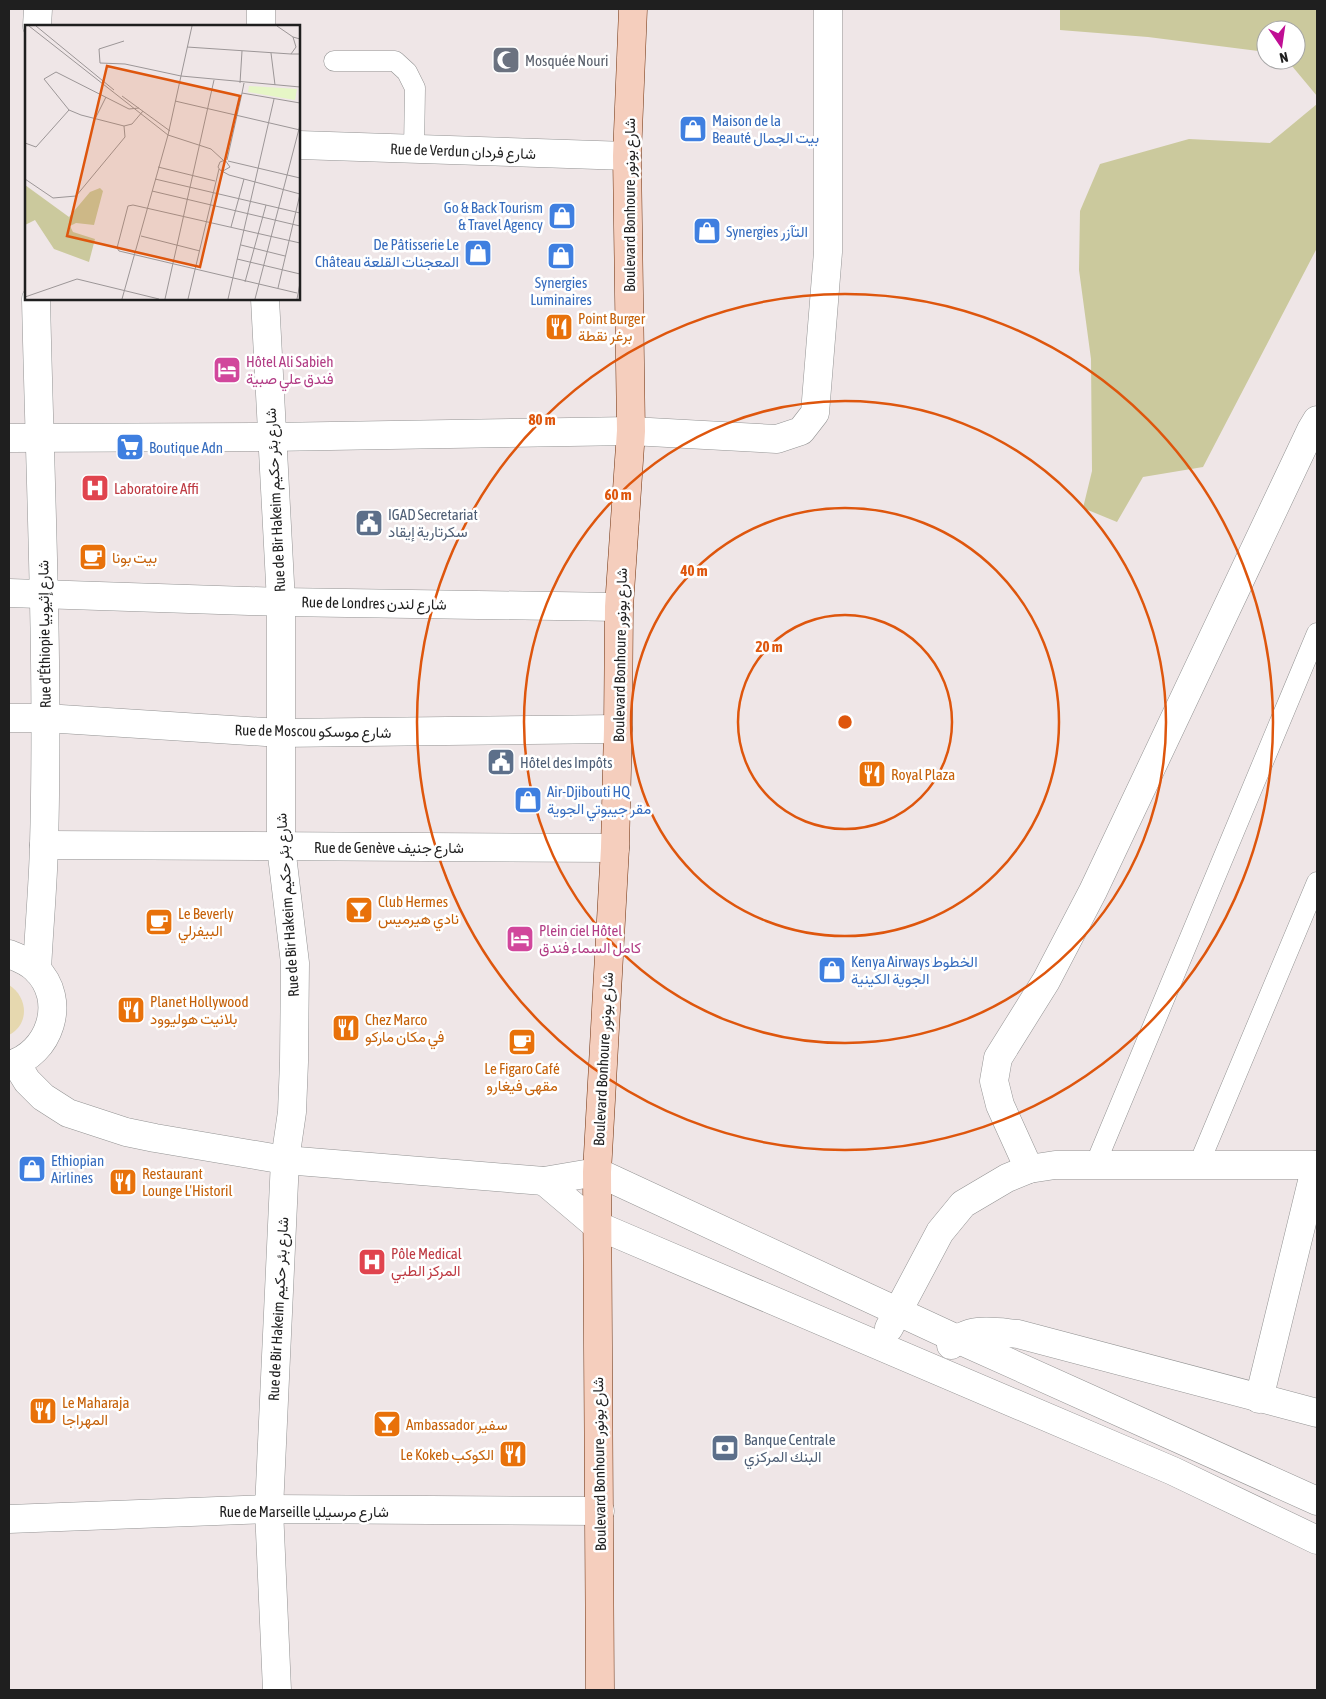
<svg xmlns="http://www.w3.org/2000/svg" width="1326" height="1699" viewBox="0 0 1326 1699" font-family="'Asap Condensed',Vazirmatn,sans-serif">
<rect width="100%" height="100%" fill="#efe6e7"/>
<!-- grass -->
<path fill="#e6d8af" d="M 9,985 C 28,997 30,1024 9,1035 Z"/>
<!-- forest -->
<g fill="#cbc99d">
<path d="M 1060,9 L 1317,9 L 1317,96 L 1287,60 L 1296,60 L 1296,30 L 1266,30 L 1266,52 L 1148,37 L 1060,30 Z"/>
<path d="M 1317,104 L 1317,248 L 1203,467 L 1143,477 L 1117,522 L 1083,508 L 1092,471 L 1091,359 L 1079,270 L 1080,211 L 1100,164 L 1189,139 L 1270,143 Z"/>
</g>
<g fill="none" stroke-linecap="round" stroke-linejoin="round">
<defs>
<g id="service">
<path d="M 334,61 L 395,61 L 407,72 L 415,88 L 414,149"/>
<path d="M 1095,1165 L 1317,633"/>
<path d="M 1198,1166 L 1317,882"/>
</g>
<g id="minor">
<path d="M 37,26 L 38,9"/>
<path d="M 261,26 L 261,9"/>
<path d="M 299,145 L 627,156"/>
<path d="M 36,299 C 40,481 49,663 44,845 C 43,886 39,928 37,970"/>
<path d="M 265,299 L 281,602 L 281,847 L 295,963 L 294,1062 L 292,1112 L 285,1160 L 269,1509 L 277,1690"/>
<path d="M 631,431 L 777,439 L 801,431 L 815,413 L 828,252 L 828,9"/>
<path d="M 9,593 L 281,602 L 619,607"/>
<path d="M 9,718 L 45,718 L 280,733 L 618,729"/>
<path d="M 44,845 L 615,848"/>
<path d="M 9,954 C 19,958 28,961 36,969 C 68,1000 50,1054 9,1065"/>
<path d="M 16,1063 L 27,1081 L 43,1097 L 68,1113 L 126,1132 L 155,1138 L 285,1160 L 544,1181 L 597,1172 L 957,1339 L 1317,1501"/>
<path d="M 1029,1169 L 1000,1105 L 994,1081 L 998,1058 L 1046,981 L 1093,891 L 1311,430 L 1317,420"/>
<path d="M 544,1181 L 596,1225 L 1173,1471 L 1317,1540"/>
<path d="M 889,1328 L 940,1232 L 963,1204 L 1007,1178 L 1029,1169 L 1055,1165 L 1317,1165"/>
<path d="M 951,1345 C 969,1326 995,1332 1018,1334 L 1317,1413"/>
<path d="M 1259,1399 L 1316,1165"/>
<path d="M 9,1519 L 269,1509 L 600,1511"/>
</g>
<path id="tertiary" d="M 9,438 L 271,437 L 631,431"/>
<path id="secondary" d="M 600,1690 L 597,1172 L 615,848 L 618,729 L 619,607 L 631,431 L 627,156 L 633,9"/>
</defs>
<!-- service casing -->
<use href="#service" stroke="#939393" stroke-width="21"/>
<!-- minor casing -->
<use href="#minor" stroke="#939393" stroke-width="29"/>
<!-- tertiary casing -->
<use href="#tertiary" stroke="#939393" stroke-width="29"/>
<!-- secondary casing -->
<use href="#secondary" stroke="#6f300c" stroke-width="29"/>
<!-- service -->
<use href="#service" stroke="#fff" stroke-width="20"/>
<!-- minor -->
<use href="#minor" stroke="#fff" stroke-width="28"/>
<!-- tertiary -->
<use href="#tertiary" stroke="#fff" stroke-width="28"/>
<!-- secondary -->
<use href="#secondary" stroke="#f5cebd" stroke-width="28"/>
</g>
<!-- distance rings -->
<g fill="none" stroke="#de560d" stroke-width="2.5">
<circle cx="845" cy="722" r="107"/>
<circle cx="845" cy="722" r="214"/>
<circle cx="845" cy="722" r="321"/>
<circle cx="845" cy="722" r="428"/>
</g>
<!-- icons -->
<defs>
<symbol id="mosque-square" viewBox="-11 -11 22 22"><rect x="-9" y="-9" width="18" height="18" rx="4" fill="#6b7280" stroke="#fff"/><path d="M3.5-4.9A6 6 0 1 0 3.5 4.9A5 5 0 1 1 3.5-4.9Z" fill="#fff"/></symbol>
<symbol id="shop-square" viewBox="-11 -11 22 22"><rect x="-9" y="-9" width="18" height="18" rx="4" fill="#3f7fe0" stroke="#fff"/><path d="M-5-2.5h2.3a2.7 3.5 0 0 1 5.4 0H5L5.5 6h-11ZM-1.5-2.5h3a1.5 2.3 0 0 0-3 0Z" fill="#fff"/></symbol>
<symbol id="restaurant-square" viewBox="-11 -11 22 22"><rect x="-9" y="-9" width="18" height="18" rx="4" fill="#e8710a" stroke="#fff"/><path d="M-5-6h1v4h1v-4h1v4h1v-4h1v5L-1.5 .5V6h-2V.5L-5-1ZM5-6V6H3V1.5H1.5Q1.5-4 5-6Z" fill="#fff"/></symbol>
<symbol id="hotel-square" viewBox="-11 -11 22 22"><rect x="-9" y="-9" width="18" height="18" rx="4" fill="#d1479c" stroke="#fff"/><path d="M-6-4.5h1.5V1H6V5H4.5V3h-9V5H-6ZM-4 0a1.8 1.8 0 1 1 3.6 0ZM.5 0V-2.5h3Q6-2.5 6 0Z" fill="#fff"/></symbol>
<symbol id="supermarket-square" viewBox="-11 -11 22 22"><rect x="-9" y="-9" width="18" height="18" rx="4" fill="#3f7fe0" stroke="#fff"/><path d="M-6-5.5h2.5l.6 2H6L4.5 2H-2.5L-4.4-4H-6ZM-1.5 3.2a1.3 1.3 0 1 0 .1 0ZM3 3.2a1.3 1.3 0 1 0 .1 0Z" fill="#fff"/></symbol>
<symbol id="hospital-square" viewBox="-11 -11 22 22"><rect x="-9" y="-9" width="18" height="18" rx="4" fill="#e0444e" stroke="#fff"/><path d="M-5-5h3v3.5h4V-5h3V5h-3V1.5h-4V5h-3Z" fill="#fff"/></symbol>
<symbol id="civic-square" viewBox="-11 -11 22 22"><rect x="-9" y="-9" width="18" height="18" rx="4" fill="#5c6f8a" stroke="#fff"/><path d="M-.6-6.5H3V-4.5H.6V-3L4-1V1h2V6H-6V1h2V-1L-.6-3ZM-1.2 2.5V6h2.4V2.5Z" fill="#fff"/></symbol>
<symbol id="cafe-square" viewBox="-11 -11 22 22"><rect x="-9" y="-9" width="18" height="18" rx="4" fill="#e8710a" stroke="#fff"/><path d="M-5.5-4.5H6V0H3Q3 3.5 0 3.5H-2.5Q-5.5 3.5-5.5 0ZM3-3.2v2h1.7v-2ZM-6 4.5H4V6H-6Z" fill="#fff"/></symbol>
<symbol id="bar-square" viewBox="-11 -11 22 22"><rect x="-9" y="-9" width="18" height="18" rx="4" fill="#e8710a" stroke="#fff"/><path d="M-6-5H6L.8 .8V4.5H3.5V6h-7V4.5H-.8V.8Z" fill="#fff"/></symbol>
<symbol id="bank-square" viewBox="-11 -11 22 22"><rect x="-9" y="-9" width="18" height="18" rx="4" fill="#5c6f8a" stroke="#fff"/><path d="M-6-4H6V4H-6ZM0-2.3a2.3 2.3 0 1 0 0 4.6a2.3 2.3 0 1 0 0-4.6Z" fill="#fff"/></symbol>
</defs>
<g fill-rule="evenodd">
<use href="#mosque-square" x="490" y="44" width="32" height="32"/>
<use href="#shop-square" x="677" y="113" width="32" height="32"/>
<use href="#shop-square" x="546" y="200" width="32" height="32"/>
<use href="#shop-square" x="691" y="215" width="32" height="32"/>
<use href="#shop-square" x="462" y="237" width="32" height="32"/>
<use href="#shop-square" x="545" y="240" width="32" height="32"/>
<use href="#restaurant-square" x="543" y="311" width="32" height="32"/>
<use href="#hotel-square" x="211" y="354" width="32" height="32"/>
<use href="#supermarket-square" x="114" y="431" width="32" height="32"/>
<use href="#hospital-square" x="79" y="472" width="32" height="32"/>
<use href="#civic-square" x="353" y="507" width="32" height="32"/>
<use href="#cafe-square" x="77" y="541" width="32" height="32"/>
<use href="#civic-square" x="485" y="746" width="32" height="32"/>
<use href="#restaurant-square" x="856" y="758" width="32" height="32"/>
<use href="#shop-square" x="512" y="784" width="32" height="32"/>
<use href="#bar-square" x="343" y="894" width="32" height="32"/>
<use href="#cafe-square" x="143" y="906" width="32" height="32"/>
<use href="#hotel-square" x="504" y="923" width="32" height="32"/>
<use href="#shop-square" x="816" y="954" width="32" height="32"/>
<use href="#restaurant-square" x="115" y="994" width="32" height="32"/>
<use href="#restaurant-square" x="330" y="1012" width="32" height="32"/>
<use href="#cafe-square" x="506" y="1026" width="32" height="32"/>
<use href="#shop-square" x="16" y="1153" width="32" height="32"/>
<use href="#restaurant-square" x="107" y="1166" width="32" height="32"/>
<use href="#hospital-square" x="356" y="1246" width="32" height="32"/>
<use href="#restaurant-square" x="27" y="1395" width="32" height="32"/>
<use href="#bar-square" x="371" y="1408" width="32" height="32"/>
<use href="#bank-square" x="709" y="1432" width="32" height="32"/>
<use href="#restaurant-square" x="497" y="1438" width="32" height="32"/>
</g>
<g text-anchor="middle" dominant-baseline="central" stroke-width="5" stroke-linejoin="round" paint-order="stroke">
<!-- worship labels -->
<g font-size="15" fill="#5b616d" stroke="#fff" text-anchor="start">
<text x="525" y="60">Mosquée Nouri</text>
</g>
<!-- shop labels -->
<g font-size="15" fill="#366cbe" stroke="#fff" text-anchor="start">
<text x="712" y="120">Maison de la<tspan x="712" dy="17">Beauté بيت الجمال</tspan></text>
<text x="543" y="207" text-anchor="end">Go &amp; Back Tourism<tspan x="543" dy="17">&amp; Travel Agency</tspan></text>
<text x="726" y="231">Synergies التآزر</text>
<text x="459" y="244" text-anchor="end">De Pâtisserie Le<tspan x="459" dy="17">Château المعجنات القلعة</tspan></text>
<text x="561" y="282" text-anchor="middle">Synergies<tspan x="561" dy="17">Luminaires</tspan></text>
<text x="149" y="447">Boutique Adn</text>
<text x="547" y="791">Air-Djibouti HQ<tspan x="547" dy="17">مقر جيبوتي الجوية</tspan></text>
<text x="851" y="961">Kenya Airways الخطوط<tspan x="851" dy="17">الجوية الكينية</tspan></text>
<text x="51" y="1160">Ethiopian<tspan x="51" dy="17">Airlines</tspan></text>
</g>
<!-- street labels -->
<g font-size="15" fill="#1f1f1f" stroke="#fff">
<text transform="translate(463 151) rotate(2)">Rue de Verdun شارع فردان</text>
<text transform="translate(629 205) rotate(-90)">Boulevard Bonhoure شارع بونور</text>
<text transform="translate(275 500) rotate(-93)">Rue de Bir Hakeim شارع بئر حكيم</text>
<text transform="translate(374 603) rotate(1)">Rue de Londres شارع لندن</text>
<text transform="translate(44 634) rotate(-91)">Rue d'Éthiopie شارع إثيوبيا</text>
<text transform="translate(620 655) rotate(-89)">Boulevard Bonhoure شارع بونور</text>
<text transform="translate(313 731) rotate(1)">Rue de Moscou شارع موسكو</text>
<text x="389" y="847">Rue de Genève شارع جنيف</text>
<text transform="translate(287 905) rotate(-94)">Rue de Bir Hakeim شارع بئر حكيم</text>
<text transform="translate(603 1059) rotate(-87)">Boulevard Bonhoure شارع بونور</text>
<text transform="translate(278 1309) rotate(-87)">Rue de Bir Hakeim شارع بئر حكيم</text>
<text transform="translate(599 1464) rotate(-91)">Boulevard Bonhoure شارع بونور</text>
<text x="304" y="1511">Rue de Marseille شارع مرسيليا</text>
</g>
<!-- food labels -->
<g font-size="15" fill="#c56008" stroke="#fff" text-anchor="start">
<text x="578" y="318">Point Burger<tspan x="578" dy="17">برغر نقطة</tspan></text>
<text x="112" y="557">بيت بونا</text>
<text x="891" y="774">Royal Plaza</text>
<text x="378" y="901">Club Hermes<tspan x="378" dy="17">نادي هيرميس</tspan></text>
<text x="178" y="913">Le Beverly<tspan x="178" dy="17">البيفرلي</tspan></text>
<text x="150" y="1001">Planet Hollywood<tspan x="150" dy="17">بلانيت هوليوود</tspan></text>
<text x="365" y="1019">Chez Marco<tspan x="365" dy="17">في مكان ماركو</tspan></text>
<text x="522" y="1068" text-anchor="middle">Le Figaro Café<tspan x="522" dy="17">مقهى فيغارو</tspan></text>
<text x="142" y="1173">Restaurant<tspan x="142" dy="17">Lounge L'Historil</tspan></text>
<text x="62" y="1402">Le Maharaja<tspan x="62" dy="17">المهراجا</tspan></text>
<text x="406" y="1424">Ambassador سفير</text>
<text x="494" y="1454" text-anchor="end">Le Kokeb الكوكب</text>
</g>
<!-- hotel labels -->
<g font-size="15" fill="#b23c85" stroke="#fff" text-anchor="start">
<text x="246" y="361">Hôtel Ali Sabieh<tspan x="246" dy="17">فندق علي صبية</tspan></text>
<text x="539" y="930">Plein ciel Hôtel<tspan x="539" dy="17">كامل السماء فندق</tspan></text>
</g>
<!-- health labels -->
<g font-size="15" fill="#be3a42" stroke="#fff" text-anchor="start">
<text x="114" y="488">Laboratoire Affi</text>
<text x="391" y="1253">Pôle Medical<tspan x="391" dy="17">المركز الطبي</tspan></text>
</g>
<!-- service labels -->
<g font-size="15" fill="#4e5e75" stroke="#fff" text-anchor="start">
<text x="388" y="514">IGAD Secretariat<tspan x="388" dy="17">سكرتارية إيقاد</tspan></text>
<text x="520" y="762">Hôtel des Impôts</text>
<text x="744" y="1439">Banque Centrale<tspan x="744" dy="17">البنك المركزي</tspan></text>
</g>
</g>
<!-- overview -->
<g transform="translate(25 25)">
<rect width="275" height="275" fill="#efe6e7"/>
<path d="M 0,160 L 44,192 L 65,167 L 75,163 L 78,166 L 69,200 L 51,198 L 45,201 L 48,207 L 70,214 L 64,237 L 29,224 L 10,195 L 0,200 Z" fill="#cbc99d"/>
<path d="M 224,61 L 272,64 L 270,75 L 223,67 Z" fill="#e6f6c6"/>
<path fill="none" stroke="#9c9697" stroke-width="1" d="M 4,1 L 143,110 L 186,124 L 198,135M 11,1 L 89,65M 252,1 L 268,12M 99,16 L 74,24 L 75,38 L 100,39 L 156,51M 162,22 L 266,29M 246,28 L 250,60M 275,29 L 266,29 L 271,22 L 268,12 L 275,14M 156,51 L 275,62M 215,58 L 217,26M 219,58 L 217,68 L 275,78M 97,71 L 145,106M 150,76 L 275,105M 114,83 L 104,84 L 31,47 L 19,54 L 44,85 L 56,90 L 99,101 L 107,99 L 118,86M 70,94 L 81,72M 0,118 L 11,122 L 44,85M 202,135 L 217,68M 203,136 L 275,153M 133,142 L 190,156M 198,146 L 205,142 L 200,135 L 195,137 L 193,142 L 195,145 L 204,150 L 275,169M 0,154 L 28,173 L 51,171 L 100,112 L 99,101M 130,154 L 275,188M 127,166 L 275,201M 206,202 L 219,154M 116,211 L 175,226M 216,220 L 260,231M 212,234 L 275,249M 220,257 L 241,180M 253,263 L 275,169M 272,268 L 94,226 L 92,223 L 103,181 L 108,180 L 275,218M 0,272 L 52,254 L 134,274M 97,274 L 143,110 L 167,1M 140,274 L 189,55M 163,274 L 194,144M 203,274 L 249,74M 230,274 L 275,100M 272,274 L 275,258"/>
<path fill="#de560d" fill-opacity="0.15" stroke="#de560d" stroke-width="2.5" d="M 82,41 L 215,71 L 175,242 L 42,211 Z"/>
<rect width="275" height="275" fill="none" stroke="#1f1f1f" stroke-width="2.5"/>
</g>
<circle cx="845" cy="722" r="8" fill="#de560d" stroke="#fff" stroke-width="2.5"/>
<g font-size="15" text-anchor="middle" font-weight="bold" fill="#de560d" stroke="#fff" stroke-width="5" stroke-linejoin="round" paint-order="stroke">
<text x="542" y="425">80 m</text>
<text x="618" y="500">60 m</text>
<text x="694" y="576">40 m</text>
<text x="769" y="652">20 m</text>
</g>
<!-- border -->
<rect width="1326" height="1699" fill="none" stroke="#1f1f1f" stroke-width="20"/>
<!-- north arrow -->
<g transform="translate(1281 45) rotate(167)"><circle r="24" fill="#ffffff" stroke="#a5a5a5"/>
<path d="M0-4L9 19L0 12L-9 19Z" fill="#c00e94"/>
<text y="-8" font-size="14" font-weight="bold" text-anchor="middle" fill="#1f1f1f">N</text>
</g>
</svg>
